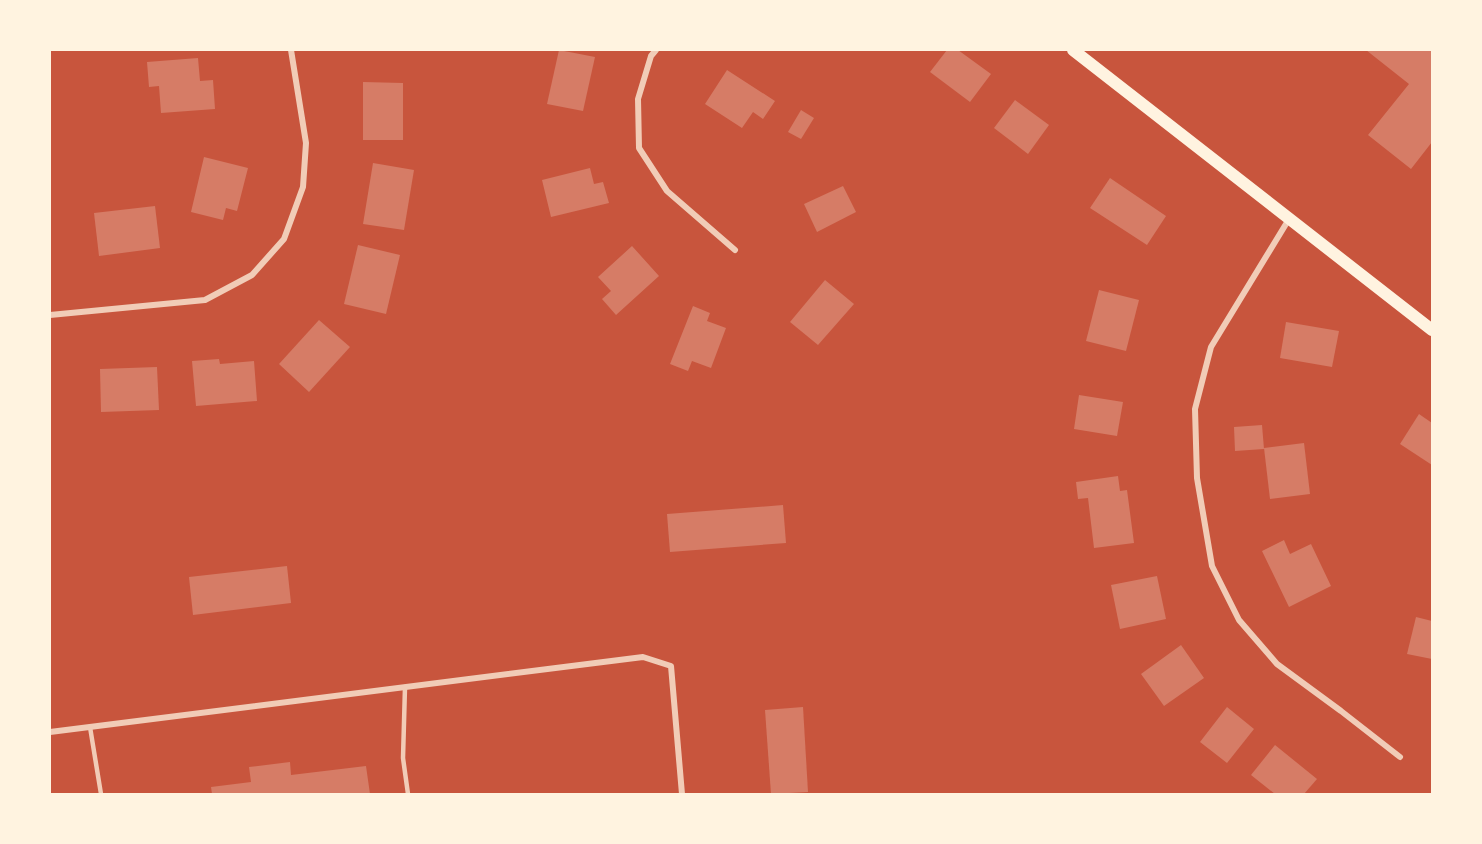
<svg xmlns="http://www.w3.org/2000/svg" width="1482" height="844" viewBox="0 0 1482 844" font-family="'DM Sans',sans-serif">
<rect width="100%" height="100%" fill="#c8553d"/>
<!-- building -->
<g fill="#d67c66">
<path d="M 559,50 L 595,57 L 583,111 L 547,104 Z"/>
<path d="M 947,50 L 958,50 L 991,74 L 970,102 L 930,72 Z"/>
<path d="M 1366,50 L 1432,50 L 1432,142 L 1411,169 L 1368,135 L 1409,84 Z"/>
<path d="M 198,58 L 200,81 L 213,80 L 215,109 L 161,113 L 159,86 L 149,87 L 147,62 Z"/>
<path d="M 727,70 L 775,101 L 763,119 L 753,112 L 742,128 L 705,104 Z"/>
<path d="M 363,82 L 403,83 L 403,140 L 363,140 Z"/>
<path d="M 1015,100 L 1049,125 L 1028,154 L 994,128 Z"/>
<path d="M 801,110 L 814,118 L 801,139 L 788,132 Z"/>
<path d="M 204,157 L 248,168 L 237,211 L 226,208 L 223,220 L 191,212 Z"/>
<path d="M 373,163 L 414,170 L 404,230 L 363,224 Z"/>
<path d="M 590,168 L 594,184 L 603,182 L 609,203 L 551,217 L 542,180 Z"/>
<path d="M 1110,178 L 1166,216 L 1147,245 L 1090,208 Z"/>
<path d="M 843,186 L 856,212 L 817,232 L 804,204 Z"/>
<path d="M 155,206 L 160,248 L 99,256 L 94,213 Z"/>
<path d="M 358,245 L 400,255 L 386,314 L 344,304 Z"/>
<path d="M 632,246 L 659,276 L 616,315 L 602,299 L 611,291 L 598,277 Z"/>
<path d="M 825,280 L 854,304 L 818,345 L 790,322 Z"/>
<path d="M 1099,290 L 1139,300 L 1126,351 L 1086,341 Z"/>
<path d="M 693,306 L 710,313 L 707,321 L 726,328 L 711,368 L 692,361 L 688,371 L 670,364 Z"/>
<path d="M 319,320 L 350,347 L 309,392 L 279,364 Z"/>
<path d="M 1286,322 L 1339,331 L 1332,367 L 1280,358 Z"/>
<path d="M 219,359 L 220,364 L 254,361 L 257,401 L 196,406 L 192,361 Z"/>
<path d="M 157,367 L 159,410 L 101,412 L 100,369 Z"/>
<path d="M 1079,395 L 1123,402 L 1117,436 L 1074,429 Z"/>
<path d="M 1419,414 L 1432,423 L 1432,465 L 1400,444 Z"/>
<path d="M 1262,425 L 1264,449 L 1235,451 L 1234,427 Z"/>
<path d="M 1304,443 L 1310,494 L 1270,499 L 1264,448 Z"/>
<path d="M 1118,476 L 1120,491 L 1127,490 L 1134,543 L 1094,548 L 1088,498 L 1078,499 L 1076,482 Z"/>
<path d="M 783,505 L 786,543 L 670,552 L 667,514 Z"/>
<path d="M 1284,540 L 1290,554 L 1311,544 L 1331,586 L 1289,607 L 1262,551 Z"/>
<path d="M 287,566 L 291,603 L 193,615 L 189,577 Z"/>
<path d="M 1157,576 L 1166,619 L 1120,629 L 1111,585 Z"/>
<path d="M 1416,617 L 1432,621 L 1432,659 L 1407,654 Z"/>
<path d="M 1181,645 L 1204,678 L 1164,706 L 1141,674 Z"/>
<path d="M 803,707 L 808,792 L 771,794 L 765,710 Z"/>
<path d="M 1227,707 L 1254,729 L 1227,763 L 1200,742 Z"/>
<path d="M 1275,745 L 1317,779 L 1304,794 L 1275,794 L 1251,775 Z"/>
<path d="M 290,762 L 291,775 L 366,766 L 370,794 L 212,794 L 211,787 L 251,782 L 249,767 Z"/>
</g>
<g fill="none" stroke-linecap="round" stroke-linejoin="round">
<!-- service -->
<g stroke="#f1ccb7" stroke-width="4.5">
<path d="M 405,687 L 403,758 L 408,794"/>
<path d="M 90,727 L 101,794"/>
</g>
<!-- minor -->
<g stroke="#f1ccb7" stroke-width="6">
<path d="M 656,50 L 651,56 L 638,99 L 639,148 L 667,191 L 735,250"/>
<path d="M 1289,219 L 1211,347 L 1195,409 L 1197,478 L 1212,566 L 1239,620 L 1277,664 L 1341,711 L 1400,757"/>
<path d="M 50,315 L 205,300 L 252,275 L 284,239 L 303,187 L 306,143 L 291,50"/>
<path d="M 50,732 L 643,657 L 671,666 L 682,794"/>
</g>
<!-- secondary -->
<path stroke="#fff3e0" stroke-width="12" d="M 1073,50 L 1432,330"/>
</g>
<!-- border -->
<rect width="1482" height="844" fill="none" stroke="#fff3e0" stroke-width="102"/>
</svg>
